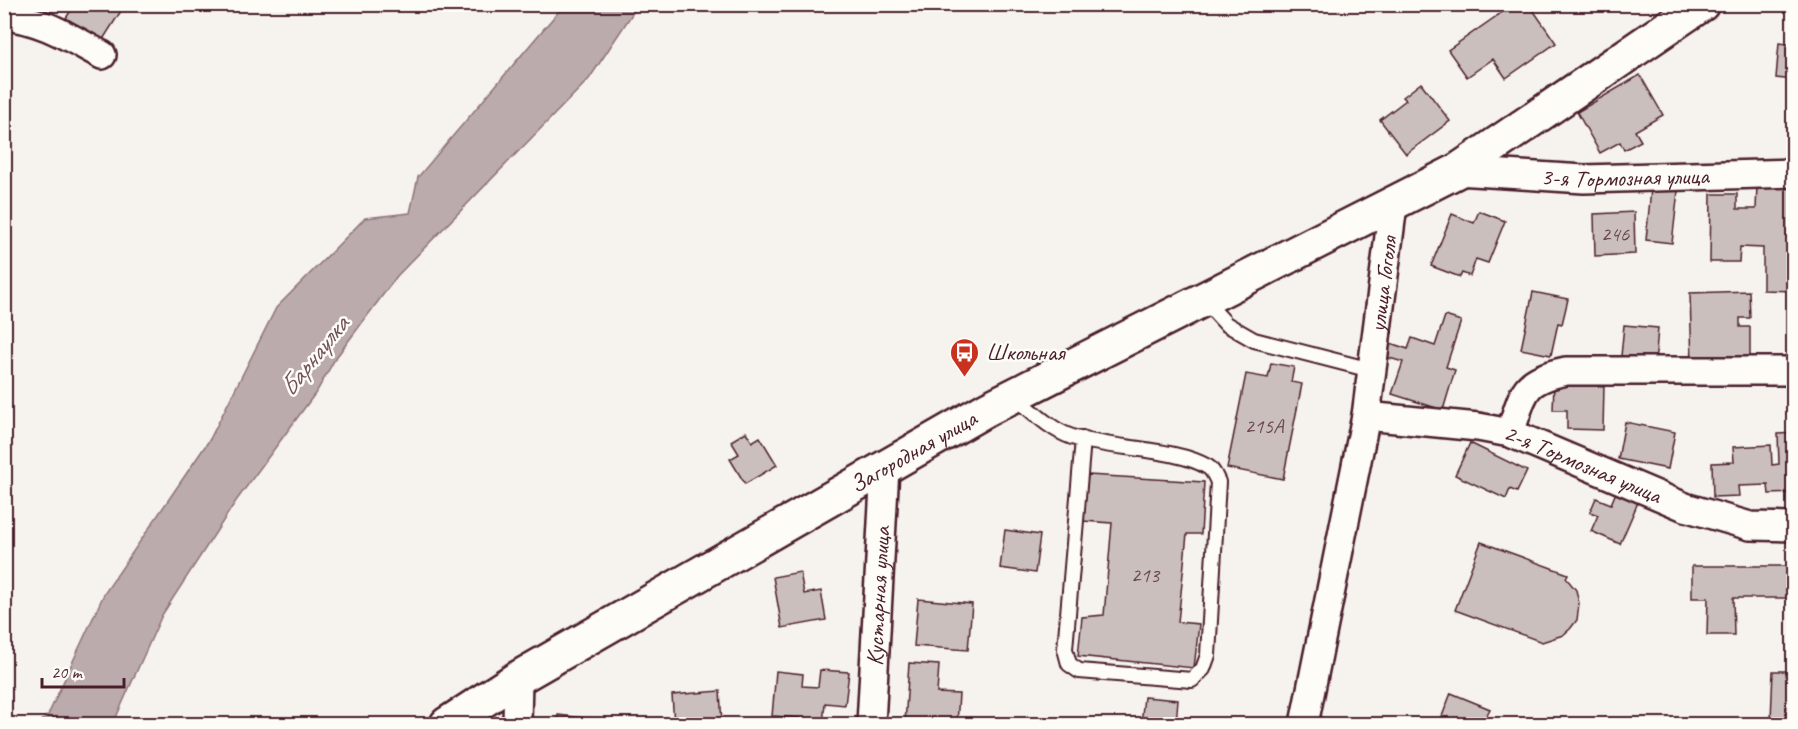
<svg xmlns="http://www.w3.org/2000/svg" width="1798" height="729" viewBox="0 0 1798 729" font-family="Caveat,sans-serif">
<rect width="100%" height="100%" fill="#f6f3ef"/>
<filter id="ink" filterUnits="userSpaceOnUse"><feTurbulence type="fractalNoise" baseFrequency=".0167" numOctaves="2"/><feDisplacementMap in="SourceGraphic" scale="12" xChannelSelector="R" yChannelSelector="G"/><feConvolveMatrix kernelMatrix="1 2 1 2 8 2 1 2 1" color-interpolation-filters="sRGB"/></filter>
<g filter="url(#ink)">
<!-- water -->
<path fill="#bbabac" stroke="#8e7378" stroke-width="1.5" d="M 564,5 L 638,5 L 589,79 L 397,276 L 335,359 L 317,391 L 236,501 L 162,615 L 113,724 L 38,724 L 48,715 L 104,594 L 210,439 L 276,308 L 365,218 L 410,213 L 418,177 Z"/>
<!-- building -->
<g fill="#cbbfbe" stroke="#4a1f2b" stroke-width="1.5">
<path d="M 75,4 L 111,4 L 121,11 L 102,41 L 66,18 Z"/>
<path d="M 1514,4 L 1529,4 L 1556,43 L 1506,78 L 1493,59 L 1467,77 L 1448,50 Z"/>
<path d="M 1779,43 L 1794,45 L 1794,80 L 1776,78 Z"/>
<path d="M 1640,75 L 1663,115 L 1635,131 L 1641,141 L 1624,150 L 1620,142 L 1600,153 L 1577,112 Z"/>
<path d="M 1421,83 L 1450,121 L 1406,154 L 1380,120 L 1406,100 L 1403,97 Z"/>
<path d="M 1757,186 L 1793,187 L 1794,291 L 1763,290 L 1763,248 L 1740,247 L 1739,262 L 1710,262 L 1711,194 L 1737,194 L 1737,209 L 1756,209 Z"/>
<path d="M 1651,189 L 1678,191 L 1672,243 L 1646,240 Z"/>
<path d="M 1479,211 L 1505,221 L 1488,263 L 1476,259 L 1470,276 L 1462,273 L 1460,277 L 1431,266 L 1452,214 L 1474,223 Z"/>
<path d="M 1634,212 L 1635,254 L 1595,256 L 1594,214 Z"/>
<path d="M 1749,291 L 1750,318 L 1740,318 L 1740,327 L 1750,327 L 1750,365 L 1692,366 L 1690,293 Z"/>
<path d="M 1533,292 L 1568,299 L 1562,324 L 1558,323 L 1551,355 L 1521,349 Z"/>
<path d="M 1445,316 L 1461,321 L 1446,367 L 1455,370 L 1443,410 L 1392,394 L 1403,362 L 1386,357 L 1390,343 L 1408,349 L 1412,338 L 1435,346 Z"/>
<path d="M 1624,325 L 1658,328 L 1655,364 L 1628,362 L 1629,357 L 1621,356 Z"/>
<path d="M 1271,363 L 1294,367 L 1291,382 L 1302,384 L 1283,479 L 1227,468 L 1246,374 L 1268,378 Z"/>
<path d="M 1554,384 L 1604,385 L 1603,430 L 1567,429 L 1567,410 L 1553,410 Z"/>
<path d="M 1625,422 L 1675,432 L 1668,469 L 1618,459 Z"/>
<path d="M 746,432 L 752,442 L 760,437 L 777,465 L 745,484 L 730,459 L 739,454 L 731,441 Z"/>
<path d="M 1794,433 L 1794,493 L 1769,494 L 1768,485 L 1738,486 L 1739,496 L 1713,497 L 1712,463 L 1734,462 L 1733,447 L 1771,445 L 1772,465 L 1779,464 L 1778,434 Z"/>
<path d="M 1470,443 L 1527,471 L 1517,492 L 1510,489 L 1506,499 L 1455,475 Z"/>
<path d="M 1088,475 L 1204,482 L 1201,534 L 1187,534 L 1178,622 L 1199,624 L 1194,668 L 1078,656 L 1082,617 L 1104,615 L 1112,523 L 1083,521 Z"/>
<path d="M 1617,490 L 1639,500 L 1620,544 L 1591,531 L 1598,515 L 1590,512 L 1596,498 L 1611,504 Z"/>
<path d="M 1005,530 L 1040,535 L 1035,573 L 1000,568 Z"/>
<path d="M 1481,542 L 1568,574 L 1566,578 L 1576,590 L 1579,603 L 1577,620 L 1570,629 L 1563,635 L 1542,642 L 1455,610 Z"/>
<path d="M 1692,566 L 1794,566 L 1794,598 L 1733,598 L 1734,635 L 1707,635 L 1708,598 L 1692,598 Z"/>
<path d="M 800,572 L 804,594 L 821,591 L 826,620 L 782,628 L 773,577 Z"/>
<path d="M 918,599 L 972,604 L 968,650 L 914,646 Z"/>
<path d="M 909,663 L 939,665 L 937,693 L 959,694 L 957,724 L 905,724 Z"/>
<path d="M 820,670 L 849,672 L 845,705 L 825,703 L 823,724 L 798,724 L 799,718 L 772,716 L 776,671 L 803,674 L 802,686 L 818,687 Z"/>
<path d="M 1773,671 L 1794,671 L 1794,720 L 1771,719 Z"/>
<path d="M 720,691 L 722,724 L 674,724 L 672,695 Z"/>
<path d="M 1451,693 L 1490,709 L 1482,724 L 1439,724 Z"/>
<path d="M 1144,697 L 1178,700 L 1176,724 L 1141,724 Z"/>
<path d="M 558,715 L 601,720 L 601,724 L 557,724 Z"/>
<path d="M 1684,721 L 1741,722 L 1741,724 L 1684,724 Z"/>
</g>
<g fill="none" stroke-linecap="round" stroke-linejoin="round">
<defs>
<g id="service">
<path d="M 1204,300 L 1226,324 L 1254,340 L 1371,370"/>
<path d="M 1015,397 C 1032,411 1051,430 1072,437 C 1110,449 1177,448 1208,467 C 1213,470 1215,476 1218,482 L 1208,655 L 1203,669 L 1192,680 L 1079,671 L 1069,664 L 1065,649 L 1083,439"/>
</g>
<g id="minor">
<path d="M 4,16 C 41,19 70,38 102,55"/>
<path id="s1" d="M 1457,171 L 1584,179 L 1794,173"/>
<path id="s2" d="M 1366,416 L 1478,427 L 1510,433 L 1685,507 L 1750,526 L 1794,527"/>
<path d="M 1510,433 C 1524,393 1521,380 1566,371 L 1794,371"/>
<path d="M 517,724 L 518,678"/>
<path id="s3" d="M 871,724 L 885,468"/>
<path id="s4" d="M 1304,724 L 1366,416 L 1393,205"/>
</g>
<g id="secondary">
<path id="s5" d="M 447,724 L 518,678 L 987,409 L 1457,171 L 1702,4"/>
</g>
</defs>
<!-- service casing -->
<use href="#service" stroke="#4a1f2b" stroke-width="18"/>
<!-- minor casing -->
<use href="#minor" stroke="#4a1f2b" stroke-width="32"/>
<!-- secondary casing -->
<use href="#secondary" stroke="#4a1f2b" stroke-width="38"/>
<!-- service -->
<use href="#service" stroke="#fdfcf7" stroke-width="14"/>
<!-- minor -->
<use href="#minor" stroke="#fdfcf7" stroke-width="27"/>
<!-- secondary -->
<use href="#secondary" stroke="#fdfcf7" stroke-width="33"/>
</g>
</g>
<!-- icons -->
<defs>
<symbol id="bus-pin" viewBox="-11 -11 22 30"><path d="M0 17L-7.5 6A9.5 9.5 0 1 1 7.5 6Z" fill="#c8321e" stroke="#fdfcf7"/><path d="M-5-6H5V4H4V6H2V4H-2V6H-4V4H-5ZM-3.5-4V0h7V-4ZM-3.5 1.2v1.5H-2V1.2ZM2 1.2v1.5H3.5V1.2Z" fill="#fff"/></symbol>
</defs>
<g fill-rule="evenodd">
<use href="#bus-pin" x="948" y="336" width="33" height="45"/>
</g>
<g text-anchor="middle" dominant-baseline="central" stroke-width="5" stroke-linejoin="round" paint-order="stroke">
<!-- number labels -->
<g font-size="21" fill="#6a4750">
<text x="1615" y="234">246</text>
<text x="1264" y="426">215А</text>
<text x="1145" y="575">213</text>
</g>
<!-- street labels -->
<g font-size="24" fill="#4a1f2b" stroke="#fdfcf7">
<text stroke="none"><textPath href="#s1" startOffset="168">3-я Тормозная улица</textPath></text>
<text stroke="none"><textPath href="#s4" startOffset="447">улица Гоголя</textPath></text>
<text stroke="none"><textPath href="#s5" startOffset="540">Загородная улица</textPath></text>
<text stroke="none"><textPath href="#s2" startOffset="224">2-я Тормозная улица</textPath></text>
<text stroke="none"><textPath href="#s3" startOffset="128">Кустарная улица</textPath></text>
</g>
<!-- poi labels -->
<g font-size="24" fill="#4a1f2b" stroke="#fdfcf7" text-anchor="start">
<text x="986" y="352">Школьная</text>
</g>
<!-- water labels -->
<g font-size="26" font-style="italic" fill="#725058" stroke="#fdfcf7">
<text transform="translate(314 356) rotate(-51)">Барнаулка</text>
</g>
</g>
<!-- margin -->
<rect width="1798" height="729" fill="none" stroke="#fdfcf7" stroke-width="24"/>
<rect x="12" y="12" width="1774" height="705" fill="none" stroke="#4a1f2b" stroke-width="2" filter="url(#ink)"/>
<!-- scale -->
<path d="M42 678v9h82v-9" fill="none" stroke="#4a1f2b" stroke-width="3"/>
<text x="51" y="678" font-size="18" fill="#4a1f2b" stroke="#fdfcf7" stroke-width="4.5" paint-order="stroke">20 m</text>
</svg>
